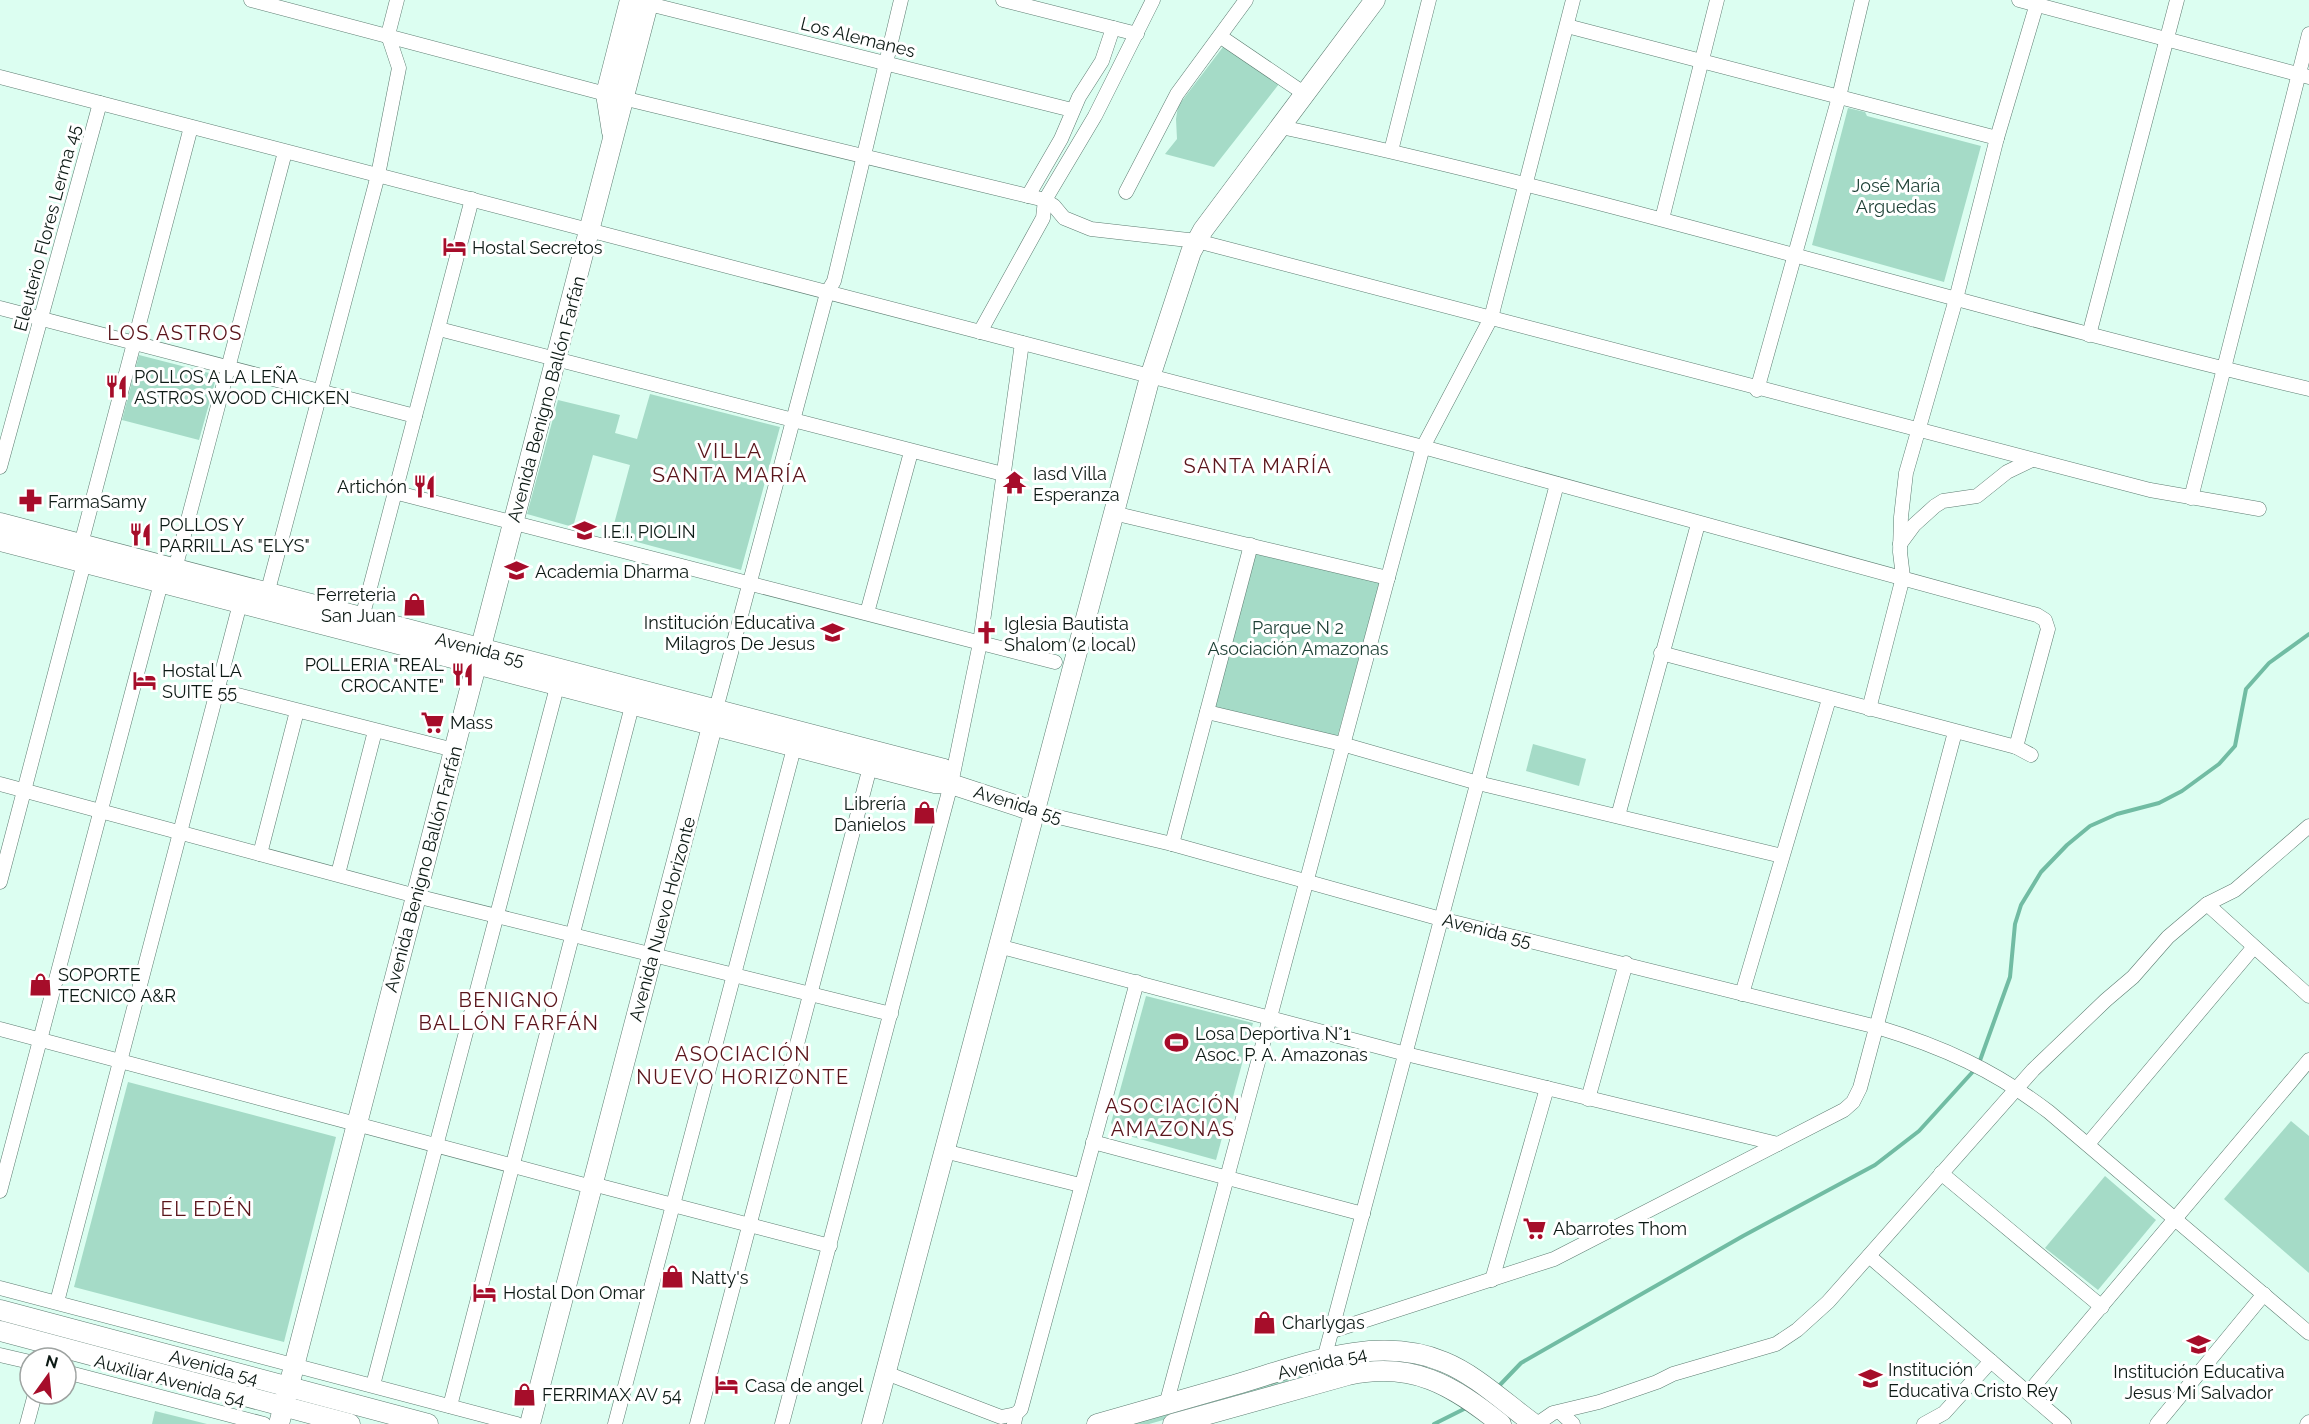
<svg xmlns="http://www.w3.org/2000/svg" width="2309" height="1424" viewBox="0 0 2309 1424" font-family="Raleway,sans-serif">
<rect width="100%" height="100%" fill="#dcfef1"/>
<!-- green -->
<g fill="#a5dbc7">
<path d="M 1223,47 L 1279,84 L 1214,167 L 1165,154 L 1177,139 L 1176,119 L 1178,106 Z"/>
<path d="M 1848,108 L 1865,112 L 1867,116 L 1981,146 L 1944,282 L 1812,245 Z"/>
<path d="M 139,355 L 217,375 L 199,440 L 122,420 Z"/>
<path d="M 650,394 L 780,427 L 741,570 L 611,535 L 630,465 L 593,455 L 573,527 L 527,514 L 558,400 L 620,415 L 615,433 L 637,439 Z"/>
<path d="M 1254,552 L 1380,582 L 1337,738 L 1212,707 Z"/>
<path d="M 1533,744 L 1586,759 L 1579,786 L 1526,771 Z"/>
<path d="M 1146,996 L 1253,1023 L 1216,1160 L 1118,1133 L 1111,1123 Z"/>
<path d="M 128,1082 L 336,1137 L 284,1342 L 74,1287 Z"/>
<path d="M 2291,1121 L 2309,1136 L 2309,1273 L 2224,1199 Z"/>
<path d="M 2105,1176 L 2156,1220 L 2098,1290 L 2045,1248 Z"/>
<path d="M 1371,1358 L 1414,1364 L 1267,1391 L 1149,1424 L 1123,1424 L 1346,1361 Z"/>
<path d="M 155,1411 L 207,1424 L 152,1424 Z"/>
</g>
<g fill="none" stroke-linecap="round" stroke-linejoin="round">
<!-- stream -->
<g stroke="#71bca3" stroke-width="4">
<path d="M 1497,1388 L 1521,1363 L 1743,1236 L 1875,1165 L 1919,1131 L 1978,1066 L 2010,977 L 2015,924 L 2021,905 L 2041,872 L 2067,845 L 2090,826 L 2117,814 L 2159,803 L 2182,791 L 2219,764 L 2235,746 L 2246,689 L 2269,663 L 2309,634"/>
<path d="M 1434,1424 L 1468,1407"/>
</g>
<defs>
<g id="street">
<path d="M 251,0 L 606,94 L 1045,200 L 1054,206 L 1064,218 L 1091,229 L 1197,241 L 2150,490 L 2259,509"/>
<path d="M 1003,0 L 1137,34"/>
<path d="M 2019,0 L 2309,77"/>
<path d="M 641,2 L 1072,110"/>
<path d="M 1567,26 L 1997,138"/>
<path d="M 1221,37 L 1305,94"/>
<path d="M 0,77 L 1423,447 L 2037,615 L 2045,620 L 2048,629 L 2016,747"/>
<path d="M 1281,127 C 1627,201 1964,308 2309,389"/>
<path d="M 1391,151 L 1429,0"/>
<path d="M 1126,192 L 1177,94 L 1246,0"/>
<path d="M 1028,196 L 1061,139 L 1079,97 L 1102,61 L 1113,28"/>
<path d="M 1662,219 L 1717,0"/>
<path d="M 0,308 L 415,416"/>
<path d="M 439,329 L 1003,474"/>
<path d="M 980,332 L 1043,218 L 1045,200 L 1095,116 L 1153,0"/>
<path d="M 2089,335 L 2177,0"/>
<path d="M 1757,390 L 1839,97 L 1862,0"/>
<path d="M 0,467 L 100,103"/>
<path d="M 394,492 L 1055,662"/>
<path d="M 2191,498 L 2309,34"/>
<path d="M 1113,513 L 1388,578"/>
<path d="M 81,544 L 191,127"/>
<path d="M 1900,544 L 1914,525 L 1935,506 L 1943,501 L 1977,496 L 2007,472 L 2032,460"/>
<path d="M 175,569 L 285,152"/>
<path d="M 267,594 L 378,175 L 399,68 L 388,35 L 397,0"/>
<path d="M 867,613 L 911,452"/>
<path d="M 362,618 L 472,199"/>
<path d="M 1661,653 L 2016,747 L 2031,755"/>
<path d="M 218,690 L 454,750"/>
<path d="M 716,709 L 827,293 L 834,281 L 901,0"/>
<path d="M 1869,709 L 1903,577 L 1900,552 L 1901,517 L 1906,473 L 1956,299 L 1997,138 L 2038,0"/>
<path d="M 1207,712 L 1342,744 L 1478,783 L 1782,856"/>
<path d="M 0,784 L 416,896 L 891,1014"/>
<path d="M 1033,811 L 1172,844 L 1441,919 L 1877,1027 C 1943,1047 1994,1070 2049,1112 L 2309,1333"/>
<path d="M 1618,816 L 1698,524"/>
<path d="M 1172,844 L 1251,545"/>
<path d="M 260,854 L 297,711"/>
<path d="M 338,874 L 375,731"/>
<path d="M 0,882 L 84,563"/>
<path d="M 2207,904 L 2309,996"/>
<path d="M 998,946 L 1406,1054 L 1778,1144"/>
<path d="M 1742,994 L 1829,699"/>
<path d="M 0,1029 L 592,1187 L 600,1186 L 830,1246"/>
<path d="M 1588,1099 L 1626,963"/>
<path d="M 1093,1142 L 1363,1214"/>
<path d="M 2088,1144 L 2253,948"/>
<path d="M 944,1151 L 1080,1185"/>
<path d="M 1941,1173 L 2102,1307"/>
<path d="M 0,1191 L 161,583"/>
<path d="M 1869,1256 L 2064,1424"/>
<path d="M 1492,1280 L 1547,1088"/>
<path d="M 0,1288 L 517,1424"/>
<path d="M 57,1302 L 242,596"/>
<path d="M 1332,1331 L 1554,1259 L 1844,1110 L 1853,1102 L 1860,1088 L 1955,732"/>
<path d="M 0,1355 L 30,1362"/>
<path d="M 1324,1359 L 1557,484"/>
<path d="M 66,1372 L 264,1424"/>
<path d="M 886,1373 L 1001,1417 L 1016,1414"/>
<path d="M 373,1385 L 557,687"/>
<path d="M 2029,1392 L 2309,1060"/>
<path d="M 1166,1405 L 1423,447 L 1491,318 L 1573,0"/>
<path d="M 450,1406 L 632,706"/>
<path d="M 1560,1412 L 1573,1424"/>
<path d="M 27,1424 L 35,1394"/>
<path d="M 615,1424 L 794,748"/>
<path d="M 697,1424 L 870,767"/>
<path d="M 782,1424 L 951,784 L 980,643 L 1022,343"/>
<path d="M 1014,1424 L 1016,1414 L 1021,1409 L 1137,982"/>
<path d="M 1537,1424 L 1553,1413 L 1599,1402 L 1657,1382 L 1673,1374 L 1776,1344 L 1797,1330 L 1828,1302 L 2033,1070 L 2106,1000 L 2133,977 L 2168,937 L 2207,904 L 2235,890 L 2309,826"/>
<path d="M 1924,1424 L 1944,1413 L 1991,1361"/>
<path d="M 2157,1424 L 2264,1294"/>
<path d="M 2307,1424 L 2309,1422"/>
</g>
<g id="secondary">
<path d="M 612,132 L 606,94 L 630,0"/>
<path d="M 0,523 L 944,769 L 951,784"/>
<path d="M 0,541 L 935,783 L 951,784 L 1033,811"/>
<path d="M 0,1310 L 428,1424"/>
<path d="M 0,1331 L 350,1424"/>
<path d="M 279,1424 L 649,0"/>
<path d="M 530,1424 L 715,715"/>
<path d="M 872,1424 L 1150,377 L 1191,252 L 1203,230 L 1375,0"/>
<path d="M 1097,1424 C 1142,1411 1188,1398 1234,1385 C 1299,1366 1376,1333 1444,1362 C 1476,1375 1505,1403 1534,1424"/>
<path d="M 1173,1424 L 1348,1375 C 1413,1361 1452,1385 1501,1424"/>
</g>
</defs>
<!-- street casing -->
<use href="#street" stroke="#5d7c71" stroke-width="15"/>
<!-- secondary casing -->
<use href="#secondary" stroke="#5d7c71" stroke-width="21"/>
<!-- street -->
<use href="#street" stroke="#fff" stroke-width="14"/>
<!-- secondary -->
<use href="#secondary" stroke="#fff" stroke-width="20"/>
</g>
<!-- icons -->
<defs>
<symbol id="hotel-bare" viewBox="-9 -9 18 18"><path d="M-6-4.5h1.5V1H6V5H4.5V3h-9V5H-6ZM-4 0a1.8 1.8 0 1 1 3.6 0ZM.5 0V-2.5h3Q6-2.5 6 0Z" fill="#a60d2a" stroke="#fff" stroke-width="2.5" paint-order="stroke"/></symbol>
<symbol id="restaurant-bare" viewBox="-9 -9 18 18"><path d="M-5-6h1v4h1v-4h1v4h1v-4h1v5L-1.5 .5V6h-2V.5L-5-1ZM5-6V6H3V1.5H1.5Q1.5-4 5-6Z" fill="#a60d2a" stroke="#fff" stroke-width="2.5" paint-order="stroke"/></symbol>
<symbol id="temple-bare" viewBox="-9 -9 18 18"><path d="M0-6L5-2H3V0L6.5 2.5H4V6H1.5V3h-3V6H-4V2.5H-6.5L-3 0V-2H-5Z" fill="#a60d2a" stroke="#fff" stroke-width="2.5" paint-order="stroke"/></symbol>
<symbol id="pharmacy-bare" viewBox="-9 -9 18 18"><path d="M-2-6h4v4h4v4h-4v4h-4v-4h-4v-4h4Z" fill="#a60d2a" stroke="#fff" stroke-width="2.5" paint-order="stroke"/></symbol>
<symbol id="school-bare" viewBox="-9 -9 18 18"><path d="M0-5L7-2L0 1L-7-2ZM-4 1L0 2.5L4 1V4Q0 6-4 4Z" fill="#a60d2a" stroke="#fff" stroke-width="2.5" paint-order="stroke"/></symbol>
<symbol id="shop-bare" viewBox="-9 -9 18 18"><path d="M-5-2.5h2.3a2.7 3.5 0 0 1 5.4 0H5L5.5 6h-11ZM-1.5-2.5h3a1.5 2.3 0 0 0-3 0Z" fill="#a60d2a" stroke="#fff" stroke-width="2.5" paint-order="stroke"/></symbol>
<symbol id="church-bare" viewBox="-9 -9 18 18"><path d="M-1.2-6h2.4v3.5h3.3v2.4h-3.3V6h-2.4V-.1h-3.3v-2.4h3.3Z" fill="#a60d2a" stroke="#fff" stroke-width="2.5" paint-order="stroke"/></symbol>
<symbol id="supermarket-bare" viewBox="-9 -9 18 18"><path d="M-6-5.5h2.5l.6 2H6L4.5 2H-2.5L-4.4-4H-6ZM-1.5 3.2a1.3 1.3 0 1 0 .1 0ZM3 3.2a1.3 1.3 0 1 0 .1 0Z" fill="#a60d2a" stroke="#fff" stroke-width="2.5" paint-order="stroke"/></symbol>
<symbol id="stadium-bare" viewBox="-9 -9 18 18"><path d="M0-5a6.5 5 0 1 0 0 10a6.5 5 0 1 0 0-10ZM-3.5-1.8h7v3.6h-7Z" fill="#a60d2a" stroke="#fff" stroke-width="2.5" paint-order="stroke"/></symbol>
</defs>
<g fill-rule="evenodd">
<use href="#hotel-bare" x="438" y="230" width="33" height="33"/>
<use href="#restaurant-bare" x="100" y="370" width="33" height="33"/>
<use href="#temple-bare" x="998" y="466" width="33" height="33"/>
<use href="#restaurant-bare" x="408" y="470" width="33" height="33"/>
<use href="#pharmacy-bare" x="14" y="484" width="33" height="33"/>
<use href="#school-bare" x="568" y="514" width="33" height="33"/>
<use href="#restaurant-bare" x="124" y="518" width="33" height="33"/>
<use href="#school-bare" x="500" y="554" width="33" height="33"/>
<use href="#shop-bare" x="398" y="588" width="33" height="33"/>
<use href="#school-bare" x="816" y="616" width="33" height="33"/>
<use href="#church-bare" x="970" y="616" width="33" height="33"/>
<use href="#restaurant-bare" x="446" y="658" width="33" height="33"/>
<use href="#hotel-bare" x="128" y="664" width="33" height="33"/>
<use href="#supermarket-bare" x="416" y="706" width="33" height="33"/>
<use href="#shop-bare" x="908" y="796" width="33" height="33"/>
<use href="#shop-bare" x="24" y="968" width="33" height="33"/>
<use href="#stadium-bare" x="1160" y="1026" width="33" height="33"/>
<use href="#supermarket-bare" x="1518" y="1212" width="33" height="33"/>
<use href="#shop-bare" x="656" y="1260" width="33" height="33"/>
<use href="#hotel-bare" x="468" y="1276" width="33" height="33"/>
<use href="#shop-bare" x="1248" y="1306" width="33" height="33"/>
<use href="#school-bare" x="2182" y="1328" width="33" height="33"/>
<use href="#school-bare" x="1854" y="1362" width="33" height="33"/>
<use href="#hotel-bare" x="710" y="1368" width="33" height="33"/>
<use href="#shop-bare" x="508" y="1378" width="33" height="33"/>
</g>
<g text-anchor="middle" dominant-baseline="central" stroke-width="6" stroke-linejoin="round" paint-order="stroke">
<!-- street labels -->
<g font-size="18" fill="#0d1a15" stroke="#fff">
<text transform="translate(858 37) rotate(14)">Los Alemanes</text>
<text transform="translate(47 228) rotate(-75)">Eleuterio Flores Lerma 45</text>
<text transform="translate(546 399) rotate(-75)">Avenida Benigno Ballón Farfán</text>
<text transform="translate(480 649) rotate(14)">Avenida 55</text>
<text transform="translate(1018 804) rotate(17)">Avenida 55</text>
<text transform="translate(423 869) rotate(-75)">Avenida Benigno Ballón Farfán</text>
<text transform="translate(662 919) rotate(-75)">Avenida Nuevo Horizonte</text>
<text transform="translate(1487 930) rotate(14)">Avenida 55</text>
<text transform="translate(1322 1363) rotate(-13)">Avenida 54</text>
<text transform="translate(214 1367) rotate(15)">Avenida 54</text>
<text transform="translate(170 1380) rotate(15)">Auxiliar Avenida 54</text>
</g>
<!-- park labels -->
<g font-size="18" fill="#1c3f34" stroke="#fff">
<text x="1896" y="185">José María<tspan x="1896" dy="21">Arguedas</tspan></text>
<text x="1298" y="627">Parque N 2<tspan x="1298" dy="21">Asociación Amazonas</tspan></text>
</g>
<!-- poi labels -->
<g font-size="18" fill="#0d1a15" stroke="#fff" text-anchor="start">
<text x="472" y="247">Hostal Secretos</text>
<text x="134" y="376">POLLOS A LA LEÑA<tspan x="134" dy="21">ASTROS WOOD CHICKEN</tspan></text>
<text x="1033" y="473">Iasd Villa<tspan x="1033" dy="21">Esperanza</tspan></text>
<text x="407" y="486" text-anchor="end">Artichón</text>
<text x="48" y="501">FarmaSamy</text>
<text x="159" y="524">POLLOS Y<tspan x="159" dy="21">PARRILLAS "ELYS"</tspan></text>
<text x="603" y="531">I.E.I. PIOLIN</text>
<text x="535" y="571">Academia Dharma</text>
<text x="396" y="594" text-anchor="end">Ferreteria<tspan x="396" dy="21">San Juan</tspan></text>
<text x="815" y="622" text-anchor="end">Institución Educativa<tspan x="815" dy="21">Milagros De Jesus</tspan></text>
<text x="1004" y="623">Iglesia Bautista<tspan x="1004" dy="21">Shalom (2 local)</tspan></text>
<text x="444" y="664" text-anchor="end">POLLERIA "REAL<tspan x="444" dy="21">CROCANTE"</tspan></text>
<text x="162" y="670">Hostal LA<tspan x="162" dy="21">SUITE 55</tspan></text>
<text x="450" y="722">Mass</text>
<text x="906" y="803" text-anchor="end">Librería<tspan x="906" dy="21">Danielos</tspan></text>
<text x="58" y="974">SOPORTE<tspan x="58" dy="21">TECNICO A&amp;R</tspan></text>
<text x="1195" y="1033">Losa Deportiva N°1<tspan x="1195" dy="21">Asoc. P. A. Amazonas</tspan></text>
<text x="1553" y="1228">Abarrotes Thom</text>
<text x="691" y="1277">Natty's</text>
<text x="503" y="1292">Hostal Don Omar</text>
<text x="1282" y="1322">Charlygas</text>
<text x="1888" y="1369">Institución<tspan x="1888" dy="21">Educativa Cristo Rey</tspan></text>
<text x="2199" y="1371" text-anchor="middle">Institución Educativa<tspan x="2199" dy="21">Jesus Mi Salvador</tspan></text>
<text x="745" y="1385">Casa de angel</text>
<text x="542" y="1394">FERRIMAX AV 54</text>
</g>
<!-- neighbourhood labels -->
<g font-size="20" letter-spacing="1.5" fill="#5a151b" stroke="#fff">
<text x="175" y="333">LOS ASTROS</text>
<text x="1258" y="466">SANTA MARÍA</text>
<text x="509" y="1000">BENIGNO<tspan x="509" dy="23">BALLÓN FARFÁN</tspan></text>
<text x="743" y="1054">ASOCIACIÓN<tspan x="743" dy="23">NUEVO HORIZONTE</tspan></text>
<text x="1173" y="1106">ASOCIACIÓN<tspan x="1173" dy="23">AMAZONAS</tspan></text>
<text x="207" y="1209">EL EDÉN</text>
</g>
<!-- quarter labels -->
<g font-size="21" letter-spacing="1.5" fill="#5a151b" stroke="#fff">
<text x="730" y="450">VILLA<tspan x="730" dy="24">SANTA MARÍA</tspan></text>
</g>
</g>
<!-- north arrow -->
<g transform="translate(48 1376) rotate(15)"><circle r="28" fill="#ffffff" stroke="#9ea3a1" stroke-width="1.5"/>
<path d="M0-4.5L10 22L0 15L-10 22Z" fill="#a60d2a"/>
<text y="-9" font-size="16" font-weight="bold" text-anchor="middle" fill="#0d1a15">N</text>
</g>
</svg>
